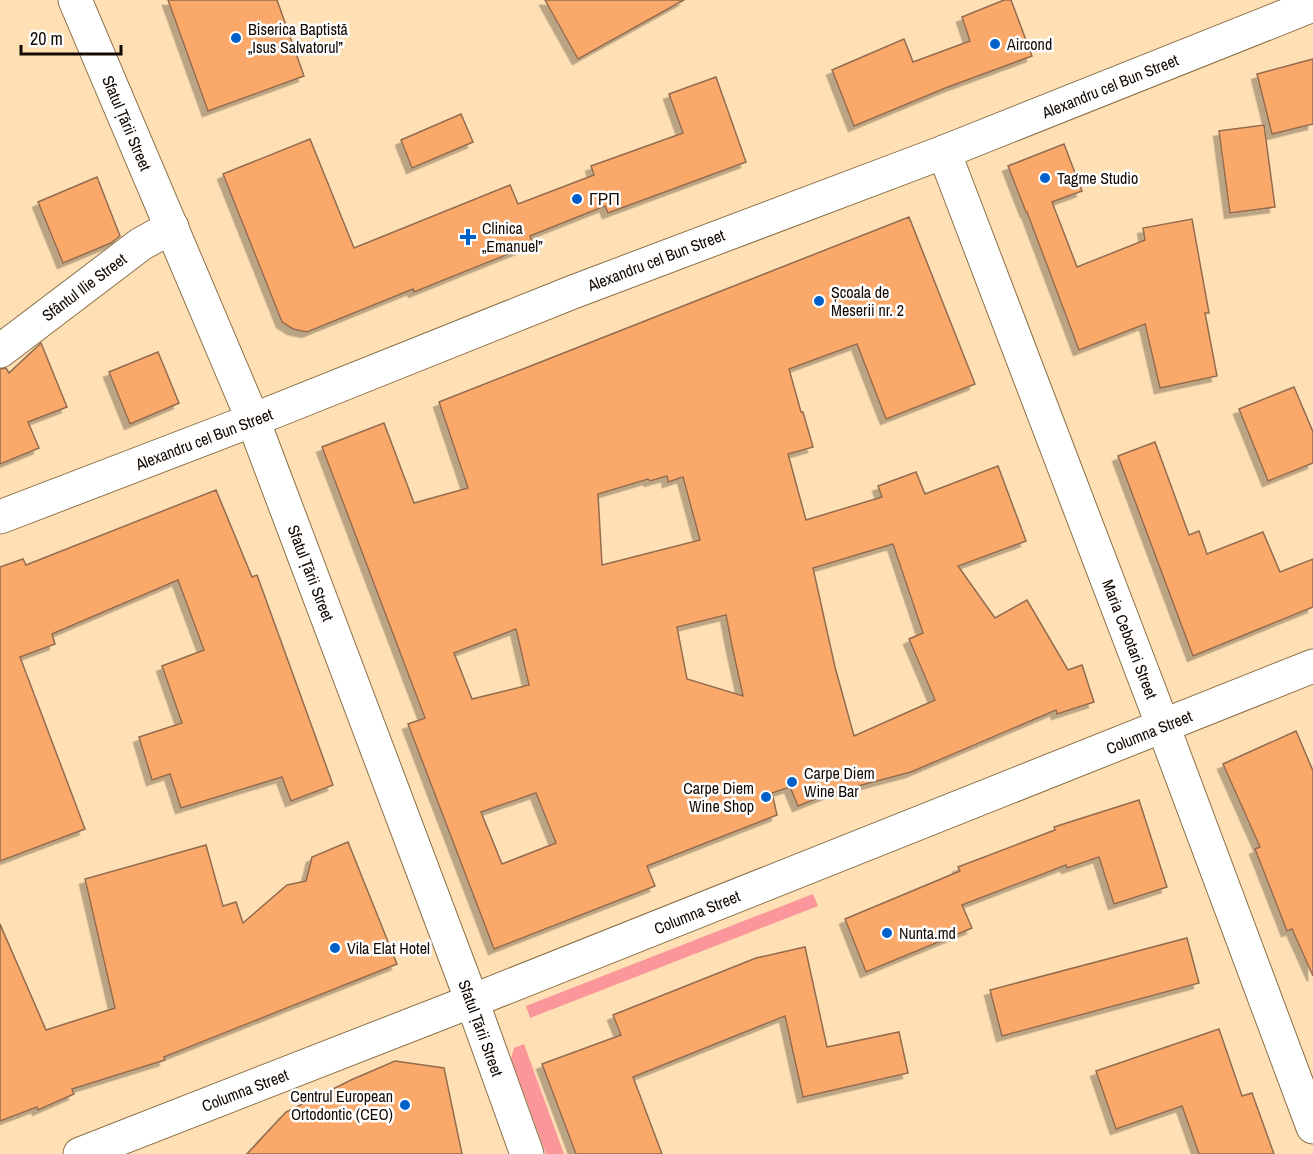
<svg xmlns="http://www.w3.org/2000/svg" width="1313" height="1154" viewBox="0 0 1313 1154" font-family="'Archivo Narrow',sans-serif">
<defs>
<filter id="shadow"><feDropShadow dx="-5.5" dy="5.5" stdDeviation="0" flood-color="#0004"/></filter>
</defs>
<rect width="100%" height="100%" fill="#fee0b4"/>
<!-- green -->
<g fill="#fb969b">
<path d="M 813,894 L 818,906 L 530,1018 L 526,1006 Z"/>
<path d="M 524,1044 L 564,1154 L 546,1154 L 511,1059 L 514,1048 Z"/>
</g>
<!-- building -->
<g fill="#fba96b" stroke="#936c4f" stroke-width="1.5" fill-rule="evenodd" filter="url(#shadow)">
<path d="M 168,0 L 277,0 L 304,76 L 208,111 Z"/>
<path d="M 545,0 L 684,0 L 578,59 Z"/>
<path d="M 1004,0 L 1011,0 L 1032,56 L 948,87 L 854,126 L 832,70 L 904,39 L 913,62 L 970,41 L 962,17 Z"/>
<path d="M 1313,59 L 1313,124 L 1272,134 L 1257,74 Z"/>
<path d="M 716,77 L 746,162 L 608,213 L 605,206 L 530,236 L 533,244 L 414,292 L 413,289 L 307,332 L 293,329 L 282,322 L 223,174 L 310,139 L 354,248 L 510,185 L 518,204 L 594,175 L 591,166 L 683,133 L 669,94 Z"/>
<path d="M 461,114 L 473,142 L 412,168 L 401,140 Z"/>
<path d="M 1264,125 L 1275,207 L 1230,213 L 1219,131 Z"/>
<path d="M 1064,144 L 1082,191 L 1052,202 L 1077,267 L 1145,240 L 1143,228 L 1192,219 L 1209,313 L 1205,313 L 1217,376 L 1160,388 L 1145,324 L 1079,350 L 1027,212 L 1026,212 L 1008,166 Z"/>
<path d="M 97,177 L 120,236 L 111,243 L 63,263 L 38,202 Z"/>
<path d="M 909,217 L 975,384 L 886,419 L 857,344 L 789,369 L 801,412 L 803,412 L 813,447 L 788,454 L 806,520 L 882,497 L 878,486 L 916,472 L 925,494 L 998,466 L 1026,541 L 958,566 L 995,618 L 1027,600 L 1068,670 L 1082,665 L 1094,702 L 1057,714 L 1056,710 L 911,772 L 828,794 L 798,806 L 790,787 L 772,793 L 777,815 L 647,866 L 655,886 L 494,949 L 408,724 L 425,718 L 322,447 L 384,423 L 414,503 L 468,488 L 439,402 ZM 667,476 L 668,482 L 683,477 L 700,540 L 602,565 L 598,494 L 648,479 L 650,481 ZM 893,544 L 923,633 L 909,639 L 935,700 L 854,736 L 835,667 L 813,568 ZM 726,615 L 732,646 L 743,696 L 687,679 L 677,627 ZM 516,629 L 529,685 L 472,699 L 454,653 ZM 536,793 L 556,843 L 502,864 L 481,812 Z"/>
<path d="M 41,343 L 67,407 L 28,422 L 39,448 L 0,464 L 0,369 L 6,368 L 9,373 Z"/>
<path d="M 158,352 L 179,403 L 130,424 L 109,372 Z"/>
<path d="M 1294,387 L 1313,432 L 1313,463 L 1268,481 L 1239,409 Z"/>
<path d="M 1155,442 L 1189,535 L 1199,531 L 1207,554 L 1263,532 L 1280,572 L 1313,559 L 1313,607 L 1193,656 L 1118,456 Z"/>
<path d="M 216,490 L 252,577 L 257,575 L 333,785 L 291,801 L 282,777 L 181,808 L 170,774 L 152,780 L 139,737 L 182,723 L 162,666 L 204,650 L 178,580 L 52,634 L 55,644 L 20,657 L 85,829 L 0,861 L 0,567 L 23,559 L 26,565 Z"/>
<path d="M 1296,731 L 1313,771 L 1313,976 L 1292,929 L 1287,931 L 1255,849 L 1260,847 L 1223,764 Z"/>
<path d="M 1139,800 L 1167,887 L 1114,904 L 1099,857 L 1067,868 L 1066,865 L 962,905 L 972,928 L 866,972 L 845,919 L 960,871 L 958,867 L 1055,830 L 1054,827 Z"/>
<path d="M 348,842 L 397,964 L 164,1057 L 165,1060 L 72,1089 L 74,1094 L 38,1110 L 37,1107 L 0,1121 L 0,924 L 46,1030 L 115,1008 L 85,879 L 206,845 L 223,906 L 236,902 L 243,923 L 287,885 L 306,881 L 312,857 Z"/>
<path d="M 1187,938 L 1199,983 L 1002,1036 L 990,990 Z"/>
<path d="M 805,947 L 827,1047 L 899,1032 L 908,1073 L 803,1097 L 785,1016 L 633,1077 L 662,1154 L 576,1154 L 542,1064 L 621,1035 L 613,1015 L 756,958 Z"/>
<path d="M 1219,1029 L 1242,1096 L 1252,1093 L 1274,1154 L 1199,1154 L 1182,1106 L 1116,1129 L 1096,1071 Z"/>
<path d="M 395,1061 L 444,1068 L 462,1154 L 247,1154 L 286,1112 L 351,1080 Z"/>
</g>
<g fill="none" stroke-linecap="round" stroke-linejoin="round">
<defs>
<g id="street">
<path d="M 75,0 L 253,420"/>
<path d="M 944,152 L 1163,726 L 1313,1127"/>
<path d="M 0,351 L 141,244 L 172,227"/>
</g>
<g id="secondary">
<path d="M 253,420 L 472,1001 L 527,1154"/>
<path d="M 0,517 L 253,420 L 573,292 L 944,152 L 1313,5"/>
<path d="M 80,1154 L 472,1001 L 1313,666"/>
</g>
</defs>
<!-- street casing -->
<use href="#street" stroke="#8b7048" stroke-width="35"/>
<!-- secondary casing -->
<use href="#secondary" stroke="#8b7048" stroke-width="35"/>
<!-- street -->
<use href="#street" stroke="#fff" stroke-width="33"/>
<!-- secondary -->
<use href="#secondary" stroke="#fff" stroke-width="33"/>
</g>
<!-- markers -->
<g fill="#005fc8" stroke="#fff" stroke-width="2">
<circle cx="236" cy="38" r="6"/>
<circle cx="995" cy="44" r="6"/>
<circle cx="1045" cy="178" r="6"/>
<circle cx="577" cy="199" r="6"/>
<path d="M465 228h6v6h6v6h-6v6h-6v-6h-6v-6h6z"/>
<circle cx="819" cy="301" r="6"/>
<circle cx="792" cy="782" r="6"/>
<circle cx="766" cy="797" r="6"/>
<circle cx="887" cy="933" r="6"/>
<circle cx="335" cy="948" r="6"/>
<circle cx="405" cy="1105" r="6"/>
</g>
<g text-anchor="middle" dominant-baseline="central" stroke-width="5" stroke-linejoin="round" paint-order="stroke">
<!-- poi labels -->
<g font-size="16" fill="#130900" stroke="#fff" text-anchor="start">
<text x="248" y="29">Biserica Baptistă<tspan x="248" dy="18">„Isus Salvatorul”</tspan></text>
<text x="1007" y="44">Aircond</text>
<text x="1057" y="178">Tagme Studio</text>
<text x="589" y="199">ГРП</text>
<text x="482" y="228">Clinica<tspan x="482" dy="18">„Emanuel”</tspan></text>
<text x="831" y="292">Școala de<tspan x="831" dy="18">Meserii nr. 2</tspan></text>
<text x="804" y="773">Carpe Diem<tspan x="804" dy="18">Wine Bar</tspan></text>
<text x="754" y="788" text-anchor="end">Carpe Diem<tspan x="754" dy="18">Wine Shop</tspan></text>
<text x="899" y="933">Nunta.md</text>
<text x="347" y="948">Vila Elat Hotel</text>
<text x="393" y="1096" text-anchor="end">Centrul European<tspan x="393" dy="18">Ortodontic (CEO)</tspan></text>
</g>
<!-- street labels -->
<g font-size="16" fill="#130900" stroke="#fff">
<text transform="translate(1110 86) rotate(-22)">Alexandru cel Bun Street</text>
<text transform="translate(127 123) rotate(67)">Sfatul Țării Street</text>
<text transform="translate(656 260) rotate(-21)">Alexandru cel Bun Street</text>
<text transform="translate(84 287) rotate(-37)">Sfântul Ilie Street</text>
<text transform="translate(204 439) rotate(-21)">Alexandru cel Bun Street</text>
<text transform="translate(311 573) rotate(69)">Sfatul Țării Street</text>
<text transform="translate(1130 639) rotate(69)">Maria Cebotari Street</text>
<text transform="translate(1149 732) rotate(-22)">Columna Street</text>
<text transform="translate(697 912) rotate(-22)">Columna Street</text>
<text transform="translate(481 1028) rotate(70)">Sfatul Țării Street</text>
<text transform="translate(245 1090) rotate(-21)">Columna Street</text>
</g>
</g>
<!-- scale -->
<path d="M21 45v9h100v-9" fill="none" stroke="#130900" stroke-width="3"/>
<text x="30" y="45" font-size="18" fill="#130900" stroke="#ffffff" stroke-width="4.5" paint-order="stroke">20 m</text>
</svg>
